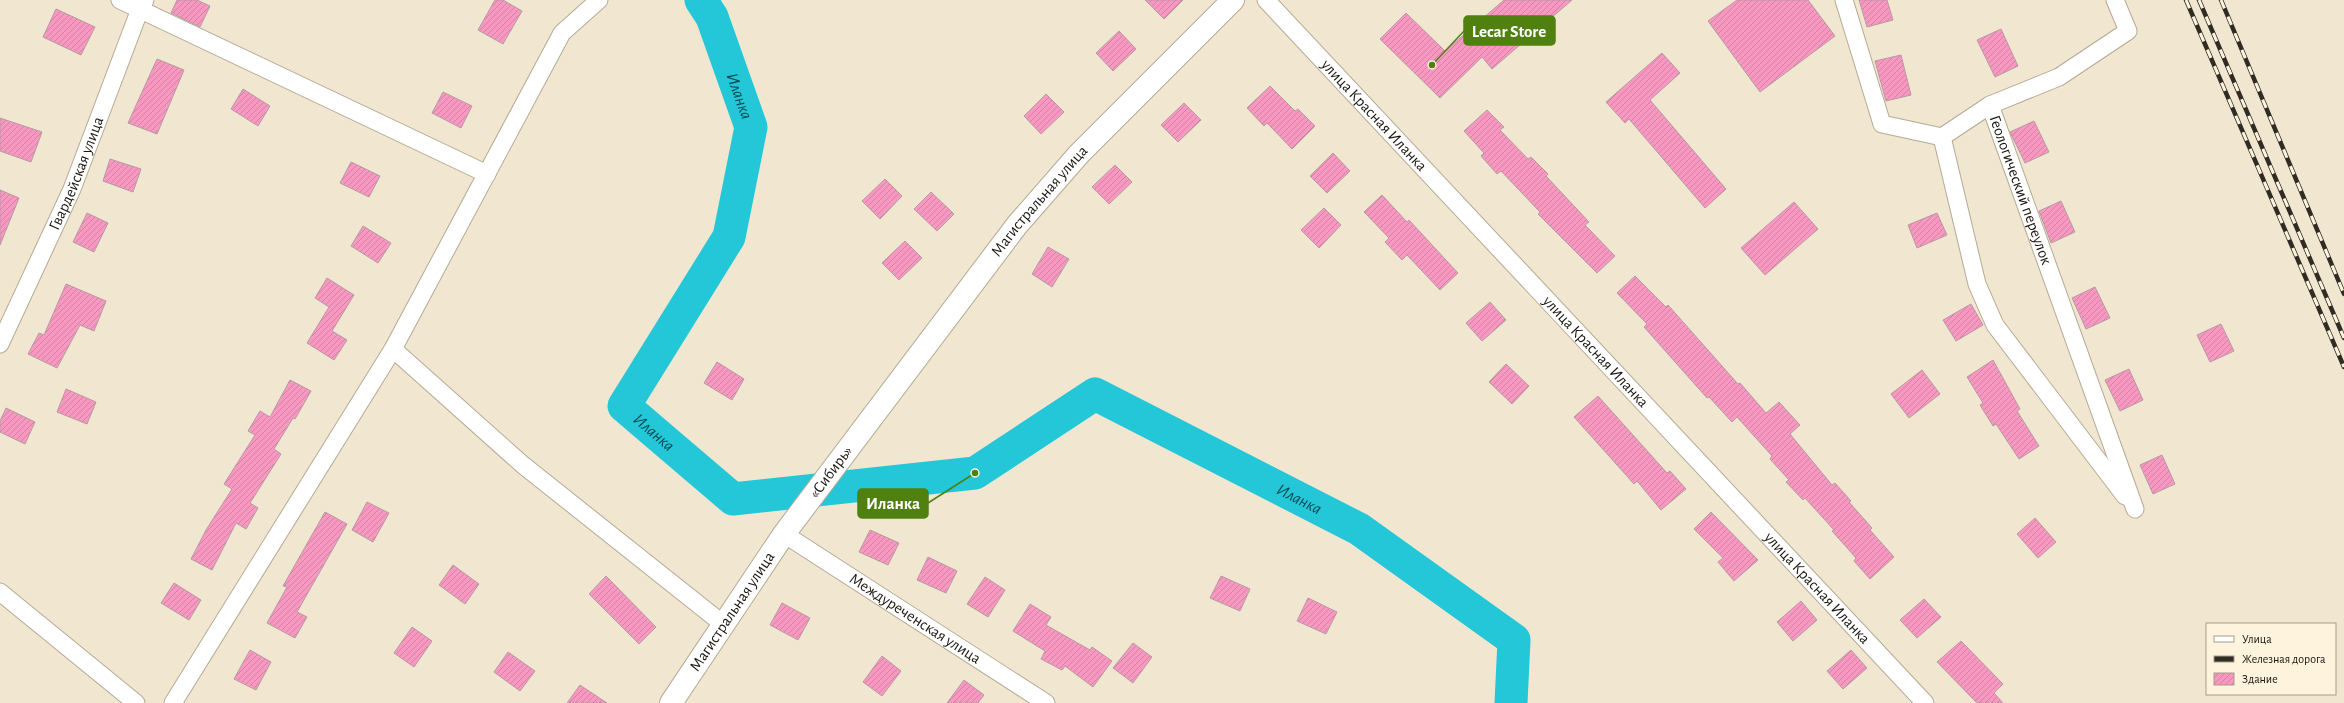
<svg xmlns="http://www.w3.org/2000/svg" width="2344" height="703" viewBox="0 0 2344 703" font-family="'Alegreya Sans',sans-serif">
<defs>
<pattern id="building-hatch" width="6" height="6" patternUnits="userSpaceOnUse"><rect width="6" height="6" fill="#f897bf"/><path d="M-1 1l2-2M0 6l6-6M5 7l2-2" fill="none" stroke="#d481a3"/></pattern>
</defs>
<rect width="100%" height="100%" fill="#f1e7d1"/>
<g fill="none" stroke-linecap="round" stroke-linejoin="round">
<!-- river -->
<path stroke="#23c7d8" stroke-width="33" id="s1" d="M 701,0 L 712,17 L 751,127 L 729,237 L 624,406 L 733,499 L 975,473 L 1095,394 L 1359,529 L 1514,640 L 1511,703"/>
</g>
<!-- building -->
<g fill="url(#building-hatch)" stroke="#b49ba4">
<path d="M 177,0 L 197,0 L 210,6 L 200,27 L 171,13 Z"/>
<path d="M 495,0 L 503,0 L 522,11 L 503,44 L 478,30 Z"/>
<path d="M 1145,0 L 1183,0 L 1164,19 Z"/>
<path d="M 1504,0 L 1572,0 L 1492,69 L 1482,57 L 1440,98 L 1380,39 L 1406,13 L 1445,51 Z"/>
<path d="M 1737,0 L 1808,0 L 1835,36 L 1760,92 L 1708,21 Z"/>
<path d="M 1859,0 L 1887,0 L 1893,20 L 1867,27 Z"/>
<path d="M 56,9 L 95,27 L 81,55 L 43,37 Z"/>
<path d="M 2001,29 L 2018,66 L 1995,77 L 1977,40 Z"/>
<path d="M 1119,31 L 1136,49 L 1113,71 L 1096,53 Z"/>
<path d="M 1662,53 L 1680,73 L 1650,100 L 1726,189 L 1705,208 L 1629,119 L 1625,123 L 1606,102 Z"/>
<path d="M 1901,55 L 1911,95 L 1886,101 L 1875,61 Z"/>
<path d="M 157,59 L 184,70 L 157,134 L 128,123 Z"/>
<path d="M 1270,86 L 1295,111 L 1298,109 L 1315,126 L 1292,149 L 1267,123 L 1264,126 L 1247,108 Z"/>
<path d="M 243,89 L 270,106 L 258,126 L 231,109 Z"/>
<path d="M 443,92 L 472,106 L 461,128 L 432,113 Z"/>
<path d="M 1046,94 L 1064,112 L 1041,134 L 1024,116 Z"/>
<path d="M 1184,103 L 1201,120 L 1178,142 L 1161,125 Z"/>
<path d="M 1487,110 L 1504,127 L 1500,130 L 1528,159 L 1531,157 L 1548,174 L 1546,176 L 1589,222 L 1585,225 L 1615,256 L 1597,273 L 1538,214 L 1540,212 L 1501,171 L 1497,174 L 1481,156 L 1484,153 L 1464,131 Z"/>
<path d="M 0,118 L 42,132 L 31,162 L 0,151 Z"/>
<path d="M 2034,121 L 2049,152 L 2025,163 L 2010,132 Z"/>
<path d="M 1333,153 L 1350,171 L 1327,193 L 1310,176 Z"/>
<path d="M 110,159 L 141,169 L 133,192 L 103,181 Z"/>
<path d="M 351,162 L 380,176 L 369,197 L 340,183 Z"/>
<path d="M 1115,165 L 1132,182 L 1109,204 L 1092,187 Z"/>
<path d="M 885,179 L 902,196 L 880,219 L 862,201 Z"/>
<path d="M 0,190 L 19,198 L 0,245 Z"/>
<path d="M 931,192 L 954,214 L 937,231 L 914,209 Z"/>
<path d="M 1382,195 L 1407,222 L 1409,220 L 1458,273 L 1440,290 L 1407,255 L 1402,260 L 1385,242 L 1389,238 L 1364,212 Z"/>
<path d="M 2061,201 L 2075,232 L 2051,243 L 2039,211 Z"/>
<path d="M 1794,202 L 1818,229 L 1765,275 L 1741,248 Z"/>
<path d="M 1324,208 L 1341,225 L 1319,248 L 1301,230 Z"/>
<path d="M 87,213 L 108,223 L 94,252 L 73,242 Z"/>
<path d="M 1937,213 L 1947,235 L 1917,248 L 1908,225 Z"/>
<path d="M 363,226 L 391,243 L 378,263 L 351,246 Z"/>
<path d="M 905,241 L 922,258 L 899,280 L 882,263 Z"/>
<path d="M 1048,247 L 1069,259 L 1052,287 L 1032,274 Z"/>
<path d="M 1635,276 L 1666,307 L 1668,305 L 1738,384 L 1740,383 L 1766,413 L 1779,402 L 1800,425 L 1790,434 L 1832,485 L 1835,483 L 1851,501 L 1849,502 L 1872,528 L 1870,530 L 1894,557 L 1870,579 L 1854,561 L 1856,558 L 1832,531 L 1834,530 L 1805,498 L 1803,500 L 1786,482 L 1789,480 L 1770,459 L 1772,456 L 1737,417 L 1732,422 L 1709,397 L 1707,398 L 1644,327 L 1647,324 L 1617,293 Z"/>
<path d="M 327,278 L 354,295 L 332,331 L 347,340 L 334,360 L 307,343 L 329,307 L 315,298 Z"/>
<path d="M 66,284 L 106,301 L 94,331 L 80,325 L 57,368 L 28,354 L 39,333 L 44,335 Z"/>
<path d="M 2095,287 L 2110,318 L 2086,329 L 2072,298 Z"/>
<path d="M 1490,302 L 1506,320 L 1482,341 L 1466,323 Z"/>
<path d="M 1971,304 L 1983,325 L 1956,341 L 1943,320 Z"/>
<path d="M 2221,324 L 2234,351 L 2210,362 L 2197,335 Z"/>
<path d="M 1993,360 L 2020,409 L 2017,411 L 2039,446 L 2019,459 L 1996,424 L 1993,426 L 1980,405 L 1983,403 L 1967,377 Z"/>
<path d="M 717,362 L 744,379 L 732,400 L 704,383 Z"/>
<path d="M 1506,364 L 1529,386 L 1512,404 L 1489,382 Z"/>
<path d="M 2129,369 L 2143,400 L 2120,411 L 2105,380 Z"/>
<path d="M 1922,370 L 1940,394 L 1909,418 L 1891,394 Z"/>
<path d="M 290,380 L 311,391 L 295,419 L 293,418 L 274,449 L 281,454 L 250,503 L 258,508 L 246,529 L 236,523 L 212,570 L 191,559 L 206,530 L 232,489 L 224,484 L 255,435 L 248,431 L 260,411 L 270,417 Z"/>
<path d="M 66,389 L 96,402 L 87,424 L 57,412 Z"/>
<path d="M 1598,396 L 1667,473 L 1670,471 L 1686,489 L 1661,510 L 1637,481 L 1634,484 L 1574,417 Z"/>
<path d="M 6,408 L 35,422 L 25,444 L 0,432 L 0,421 Z"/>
<path d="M 2162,455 L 2175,484 L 2153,494 L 2140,465 Z"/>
<path d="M 367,502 L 389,513 L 373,542 L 352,530 Z"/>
<path d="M 325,512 L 347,524 L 297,612 L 307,617 L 295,638 L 267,623 L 287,587 L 283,586 Z"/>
<path d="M 1711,512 L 1758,560 L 1734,581 L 1718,562 L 1723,558 L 1694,529 Z"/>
<path d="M 2035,518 L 2056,542 L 2038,558 L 2017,534 Z"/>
<path d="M 870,530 L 899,543 L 888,565 L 859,552 Z"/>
<path d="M 928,557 L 957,571 L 946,593 L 917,580 Z"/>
<path d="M 453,565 L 479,584 L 465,604 L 439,585 Z"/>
<path d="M 606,576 L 656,627 L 639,644 L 589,594 Z"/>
<path d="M 1221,576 L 1250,589 L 1240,611 L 1210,598 Z"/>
<path d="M 985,577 L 1005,590 L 988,617 L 967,604 Z"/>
<path d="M 174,583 L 201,600 L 189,620 L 161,603 Z"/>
<path d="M 1308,598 L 1337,612 L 1326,634 L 1297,621 Z"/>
<path d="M 1924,599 L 1941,617 L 1917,638 L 1900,620 Z"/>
<path d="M 1801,601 L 1817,620 L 1793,641 L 1777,622 Z"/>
<path d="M 782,603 L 810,618 L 798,640 L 770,625 Z"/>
<path d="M 1030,604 L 1051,617 L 1046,625 L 1090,650 L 1092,647 L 1112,661 L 1093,687 L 1065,666 L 1062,670 L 1041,659 L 1045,651 L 1013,631 Z"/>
<path d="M 412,627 L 432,641 L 414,667 L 394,653 Z"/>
<path d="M 1961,641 L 2003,684 L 1994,693 L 2003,703 L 1977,703 L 1937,662 Z"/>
<path d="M 1133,643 L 1152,657 L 1133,683 L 1113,668 Z"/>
<path d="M 250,650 L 271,662 L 256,690 L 234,679 Z"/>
<path d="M 1851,650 L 1867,668 L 1843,689 L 1827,671 Z"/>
<path d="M 508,652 L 535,671 L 520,691 L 494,672 Z"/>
<path d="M 882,656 L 901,671 L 882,696 L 863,682 Z"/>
<path d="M 964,680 L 984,695 L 978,703 L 947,703 Z"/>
<path d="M 580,685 L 607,703 L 567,703 Z"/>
</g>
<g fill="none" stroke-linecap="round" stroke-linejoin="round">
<defs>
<g id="minor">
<path d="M 120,0 L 487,174"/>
<path d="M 599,0 L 562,33 L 393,349 L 523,465 L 723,624"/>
<path id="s2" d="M 1266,0 L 1925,703"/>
<path id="s3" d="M 1844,0 L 1882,124 L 1942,137 L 1990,105 L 2135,509"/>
<path d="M 1990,105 L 2059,77 L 2128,31 L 2115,0"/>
<path d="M 1942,137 L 1977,284 L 1995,325 L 2125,496"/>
<path id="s4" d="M 0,344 L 72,189 L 140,9 L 145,0"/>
<path id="s5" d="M 784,534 L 1046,703"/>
<path d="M 0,592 L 136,703"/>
<path d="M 173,703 L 393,349"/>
</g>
<g id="primary">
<path id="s6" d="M 671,703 L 784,534 L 1017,225 L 1079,154 L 1233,0"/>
</g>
</defs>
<!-- minor casing -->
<use href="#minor" stroke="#b4aa95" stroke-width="19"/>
<!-- primary casing -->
<use href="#primary" stroke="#b4aa95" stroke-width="24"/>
<!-- minor -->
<use href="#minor" stroke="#fff" stroke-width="17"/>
<!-- primary -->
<use href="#primary" stroke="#fff" stroke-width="22"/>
<defs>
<g id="rail">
<path d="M 2186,0 L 2344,367"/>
<path d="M 2199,0 L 2344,338"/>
<path d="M 2221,0 L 2344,294"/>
</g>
</defs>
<!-- rail casing -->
<use href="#rail" stroke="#302b23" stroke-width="4.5"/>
<!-- rail -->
<use href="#rail" stroke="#fef4de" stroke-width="3" stroke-dasharray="9" stroke-linecap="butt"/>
</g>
<g text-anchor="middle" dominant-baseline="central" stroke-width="3.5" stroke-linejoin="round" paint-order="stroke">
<!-- street labels -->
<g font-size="16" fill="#1a160f" stroke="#fef4de">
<text stroke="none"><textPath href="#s2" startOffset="158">улица Красная Иланка</textPath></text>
<text stroke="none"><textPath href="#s4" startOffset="187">Гвардейская улица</textPath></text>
<text stroke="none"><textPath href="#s3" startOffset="339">Геологический переулок</textPath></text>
<text stroke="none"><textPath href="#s6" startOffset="623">Магистральная улица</textPath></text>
<text stroke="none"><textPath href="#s2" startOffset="482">улица Красная Иланка</textPath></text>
<text stroke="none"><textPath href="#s6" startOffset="281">«Сибирь»</textPath></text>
<text stroke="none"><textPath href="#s2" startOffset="806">улица Красная Иланка</textPath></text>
<text stroke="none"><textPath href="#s6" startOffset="110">Магистральная улица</textPath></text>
<text stroke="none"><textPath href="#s5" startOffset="156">Междуреченская улица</textPath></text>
</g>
<!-- water labels -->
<g font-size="17" font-style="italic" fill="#00464d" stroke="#fef4de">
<text stroke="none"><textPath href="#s1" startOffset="104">Иланка</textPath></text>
<text stroke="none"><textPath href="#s1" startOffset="488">Иланка</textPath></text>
<text stroke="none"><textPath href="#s1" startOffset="1208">Иланка</textPath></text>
</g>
</g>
<!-- callouts -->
<path fill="none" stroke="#50800f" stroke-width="1.5" d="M1432 65L1464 31M975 473L928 503"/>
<g fill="#50800f" stroke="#fef4de" stroke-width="1.5">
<circle cx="1432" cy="65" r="4"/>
<circle cx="975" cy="473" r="4"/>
</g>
<g fill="#50800f" stroke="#50800f" stroke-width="1.5">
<rect x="1464" y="16" width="91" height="29" rx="4"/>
<rect x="858" y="489" width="70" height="29" rx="4"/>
</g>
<g font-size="17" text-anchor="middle" font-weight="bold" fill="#fff">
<text x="1509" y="37">Lecar Store</text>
<text x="893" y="509">Иланка</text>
</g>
<!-- legend -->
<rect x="2206" y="623" width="130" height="72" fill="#fef4de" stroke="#a39b8b"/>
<rect x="2214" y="636" width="20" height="6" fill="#ffffff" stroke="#a39b8b"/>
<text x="2242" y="643" font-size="12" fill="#1a160f">Улица</text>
<rect x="2214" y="656" width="20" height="6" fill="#302b23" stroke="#a39b8b"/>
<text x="2242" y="663" font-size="12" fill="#1a160f">Железная дорога</text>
<rect x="2214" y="673" width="20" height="12" fill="url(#building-hatch)" stroke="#a39b8b"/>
<text x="2242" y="683" font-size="12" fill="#1a160f">Здание</text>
</svg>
